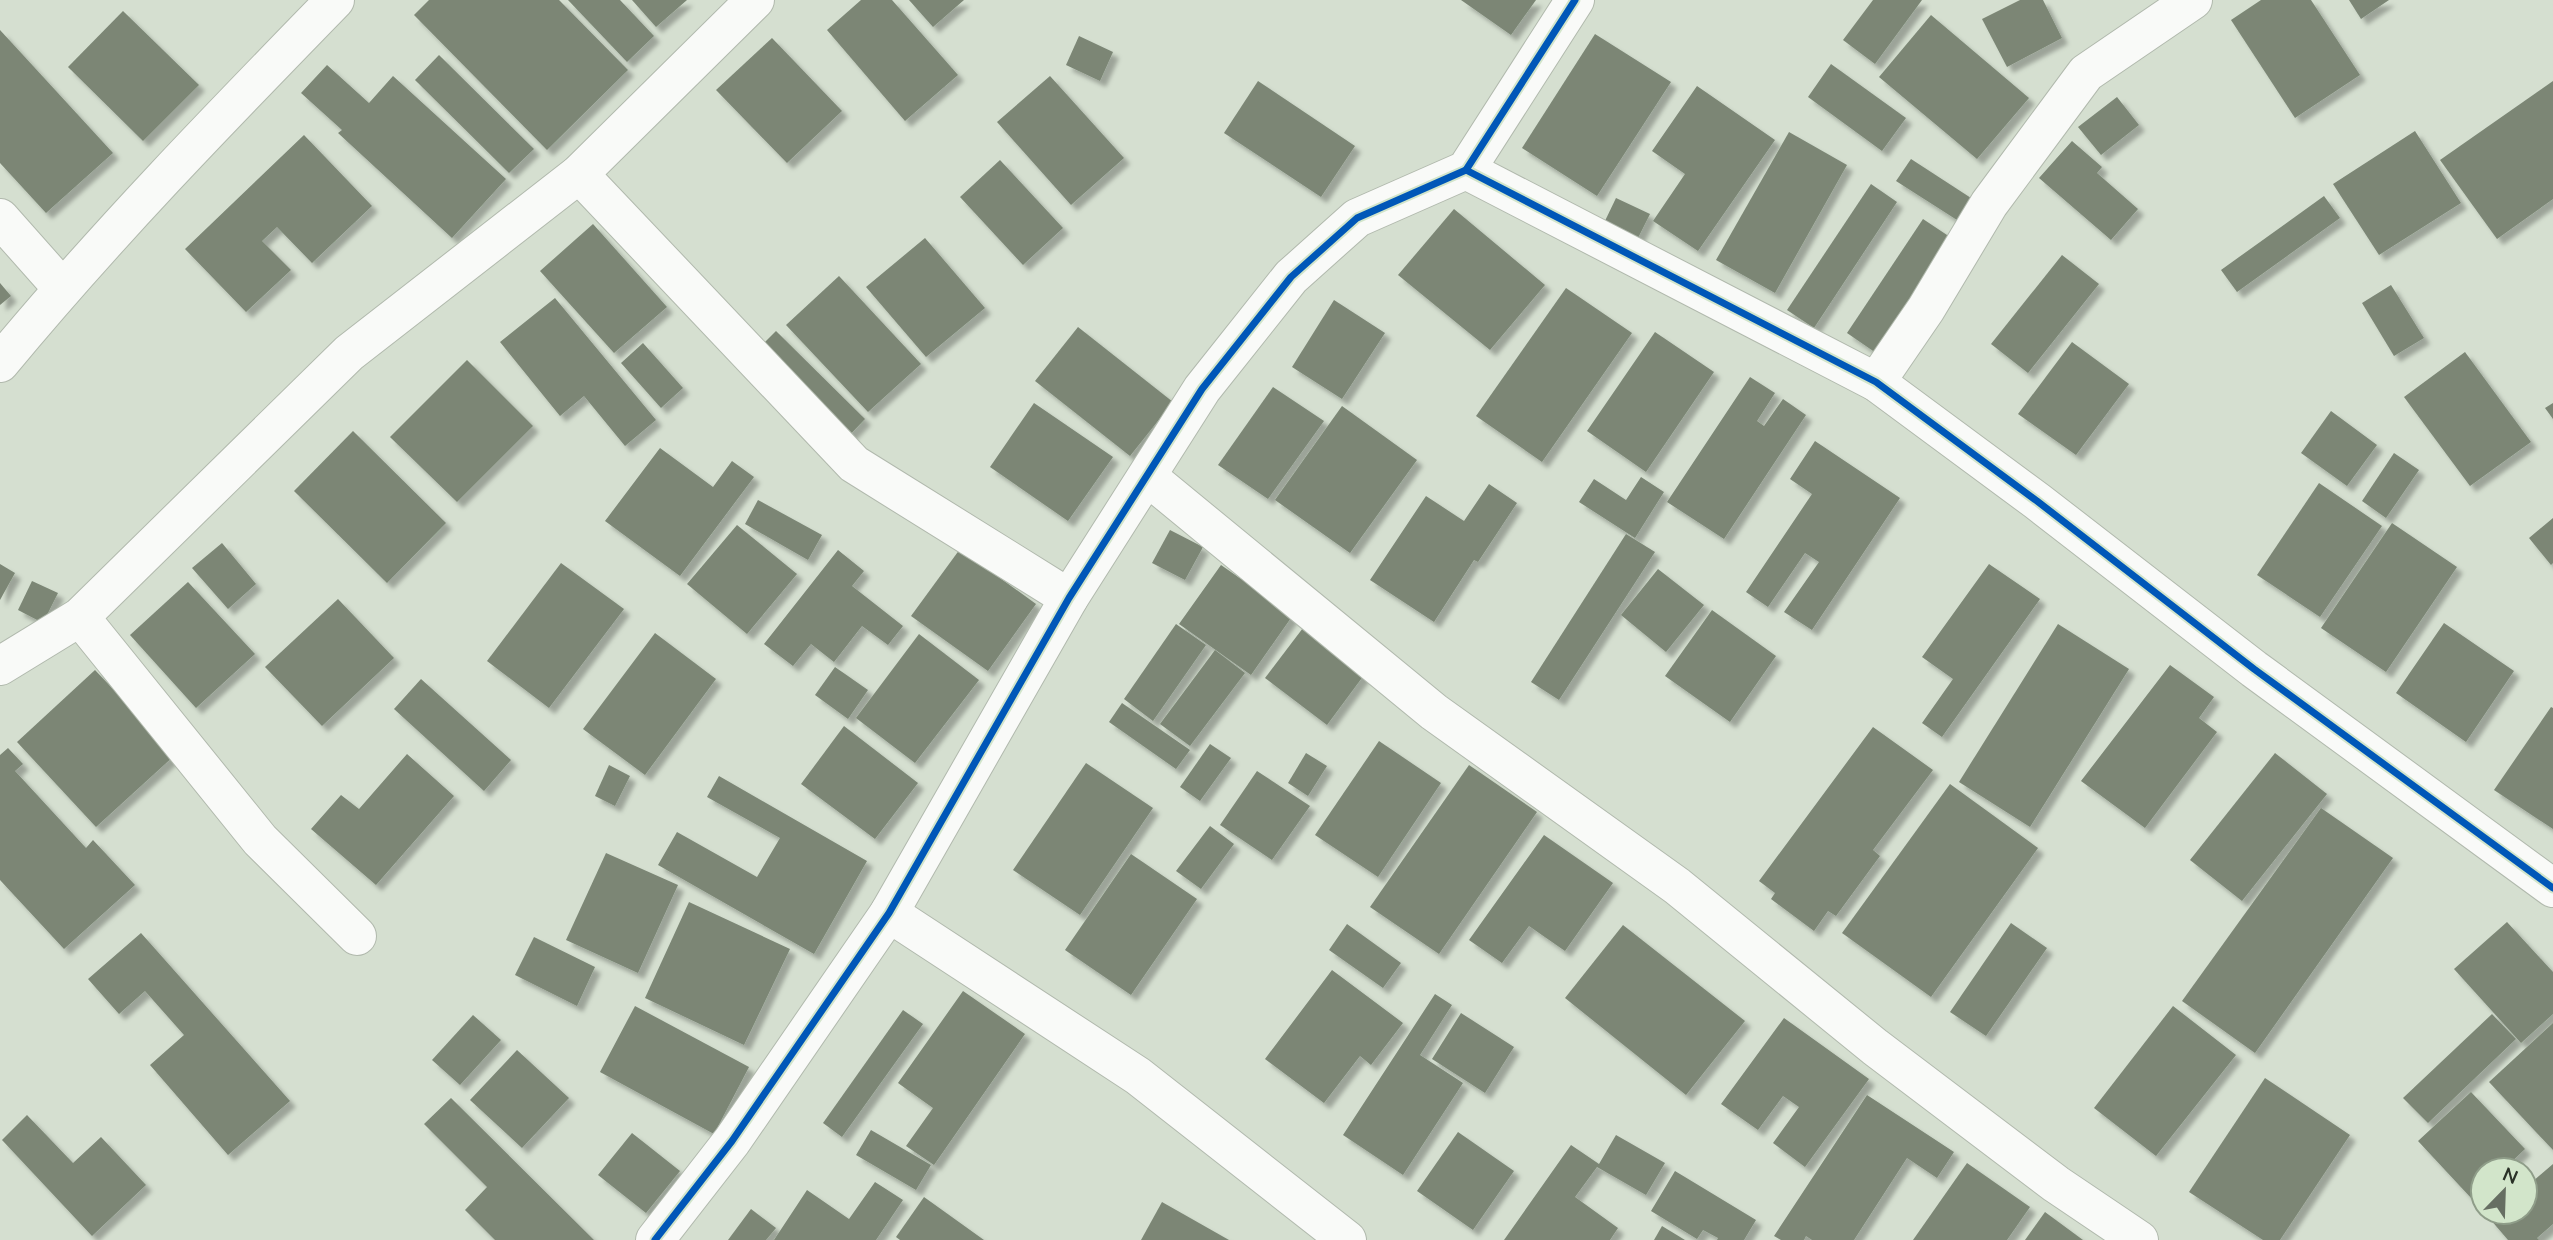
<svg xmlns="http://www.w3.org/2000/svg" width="2553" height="1240" viewBox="0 0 2553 1240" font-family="'Nunito Sans',sans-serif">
<defs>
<filter id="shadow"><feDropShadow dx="6" dy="6" stdDeviation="2" flood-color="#0004"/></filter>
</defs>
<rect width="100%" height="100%" fill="#d5dfd0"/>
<!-- building -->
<g fill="#7b8675" filter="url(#shadow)">
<path d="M 429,0 L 559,0 L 628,70 L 547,150 L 414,15 Z"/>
<path d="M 568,0 L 620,0 L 654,36 L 627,62 Z"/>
<path d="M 632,0 L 687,0 L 656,27 Z"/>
<path d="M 861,0 L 892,0 L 958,75 L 905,121 L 827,30 Z"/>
<path d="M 909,0 L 964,0 L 933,27 Z"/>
<path d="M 1461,0 L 1536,0 L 1511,35 Z"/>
<path d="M 1873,0 L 1922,0 L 1875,64 L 1843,40 Z"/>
<path d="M 2020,0 L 2043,0 L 2062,38 L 2007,67 L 1982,19 Z"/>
<path d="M 2261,0 L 2311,0 L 2360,75 L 2295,118 L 2231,20 Z"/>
<path d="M 2349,0 L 2389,0 L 2361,19 Z"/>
<path d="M 123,11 L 199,85 L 143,141 L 68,67 Z"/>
<path d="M 1931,15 L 2029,98 L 1977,159 L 1879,77 Z"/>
<path d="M 0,30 L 113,153 L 46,213 L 0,163 Z"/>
<path d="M 1595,34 L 1671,82 L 1597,196 L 1522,148 Z"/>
<path d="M 1079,36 L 1113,52 L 1100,81 L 1066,65 Z"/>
<path d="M 772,38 L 842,111 L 787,163 L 716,90 Z"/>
<path d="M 439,55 L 534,149 L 509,173 L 415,80 Z"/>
<path d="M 1831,64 L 1906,118 L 1882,151 L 1808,97 Z"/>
<path d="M 327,65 L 369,103 L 393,76 L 506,179 L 452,238 L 338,133 L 342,130 L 301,93 Z"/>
<path d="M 1050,76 L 1124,158 L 1071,205 L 997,122 Z"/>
<path d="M 1258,81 L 1355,146 L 1321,197 L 1224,133 Z"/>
<path d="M 2553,81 L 2553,199 L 2497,239 L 2440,160 Z"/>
<path d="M 1697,86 L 1775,140 L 1698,251 L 1653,221 L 1685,174 L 1652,151 Z"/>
<path d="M 2117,97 L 2139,125 L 2101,155 L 2078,127 Z"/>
<path d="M 2415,131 L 2461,203 L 2379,255 L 2333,184 Z"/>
<path d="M 1789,132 L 1847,165 L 1775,293 L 1716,260 Z"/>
<path d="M 304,135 L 372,206 L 312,263 L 277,227 L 262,241 L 291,270 L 246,312 L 185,249 Z"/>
<path d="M 2072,141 L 2102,167 L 2097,173 L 2138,209 L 2111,240 L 2039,178 Z"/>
<path d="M 1911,159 L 1971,198 L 1957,220 L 1896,181 Z"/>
<path d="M 1000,160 L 1063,228 L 1023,265 L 960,197 Z"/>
<path d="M 1871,184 L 1897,202 L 1814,328 L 1787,310 Z"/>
<path d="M 2324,196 L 2340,218 L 2237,292 L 2221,270 Z"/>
<path d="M 1616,198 L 1650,214 L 1637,240 L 1604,223 Z"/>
<path d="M 1454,209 L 1545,285 L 1490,350 L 1398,275 Z"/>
<path d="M 1923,219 L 1956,241 L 1879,355 L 1847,333 Z"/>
<path d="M 593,224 L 667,307 L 614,353 L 540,271 Z"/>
<path d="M 925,238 L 985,308 L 926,357 L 866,287 Z"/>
<path d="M 2062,255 L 2099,284 L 2028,373 L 1991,344 Z"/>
<path d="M 839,276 L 921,364 L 868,412 L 786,325 Z"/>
<path d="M 0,283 L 11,296 L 0,305 Z"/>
<path d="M 2391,285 L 2424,338 L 2394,356 L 2362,303 Z"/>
<path d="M 1566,288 L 1632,333 L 1542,462 L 1476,416 Z"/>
<path d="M 555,298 L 656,420 L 625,446 L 584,396 L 560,416 L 500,342 Z"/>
<path d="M 1334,300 L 1385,333 L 1342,399 L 1292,367 Z"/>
<path d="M 1078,327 L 1173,402 L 1130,456 L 1035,381 Z"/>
<path d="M 776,331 L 865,419 L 844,441 L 754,353 Z"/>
<path d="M 1655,332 L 1714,372 L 1646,472 L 1587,431 Z"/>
<path d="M 2072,342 L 2129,384 L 2076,455 L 2018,414 Z"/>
<path d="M 643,343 L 683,388 L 661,408 L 621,363 Z"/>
<path d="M 2465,352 L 2531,442 L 2470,486 L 2404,397 Z"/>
<path d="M 467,360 L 533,426 L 457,502 L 390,437 Z"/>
<path d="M 1750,377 L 1775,393 L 1757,421 L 1764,426 L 1783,399 L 1806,415 L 1724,539 L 1667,502 Z"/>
<path d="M 1273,387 L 1324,421 L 1268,499 L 1218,465 Z"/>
<path d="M 1034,403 L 1113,457 L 1068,521 L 990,467 Z"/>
<path d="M 2553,403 L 2553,419 L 2545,408 Z"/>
<path d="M 1342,406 L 1417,460 L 1350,553 L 1275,500 Z"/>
<path d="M 2331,411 L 2377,445 L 2347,486 L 2301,453 Z"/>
<path d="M 353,431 L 446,523 L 387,583 L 294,491 Z"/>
<path d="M 1815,441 L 1900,498 L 1812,630 L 1784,612 L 1819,562 L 1805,553 L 1768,607 L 1746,592 L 1812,494 L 1790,479 Z"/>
<path d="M 660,448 L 713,487 L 732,461 L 754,477 L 680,576 L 605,521 Z"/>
<path d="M 2394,453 L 2419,470 L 2386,518 L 2362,501 Z"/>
<path d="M 1641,477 L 1664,492 L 1635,538 L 1579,502 L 1594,479 L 1626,500 Z"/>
<path d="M 2319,483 L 2382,526 L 2320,617 L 2257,575 Z"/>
<path d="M 1489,484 L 1517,503 L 1478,562 L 1474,560 L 1434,622 L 1370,580 L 1426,496 L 1464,521 Z"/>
<path d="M 758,500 L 822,535 L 808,560 L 745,524 Z"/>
<path d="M 2553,518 L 2553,563 L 2551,565 L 2529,538 Z"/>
<path d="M 2392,523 L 2457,567 L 2386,672 L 2321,628 Z"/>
<path d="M 737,525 L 797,574 L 747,634 L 687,584 Z"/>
<path d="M 1170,530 L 1203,547 L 1185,580 L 1152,563 Z"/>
<path d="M 1626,534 L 1655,552 L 1559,700 L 1531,682 Z"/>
<path d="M 222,543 L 256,584 L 228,609 L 192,568 Z"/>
<path d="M 960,549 L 1036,604 L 988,671 L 911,616 Z"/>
<path d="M 838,550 L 864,571 L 852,586 L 903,626 L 888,645 L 862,626 L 834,662 L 811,644 L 793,666 L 764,644 Z"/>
<path d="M 561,563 L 624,609 L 549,708 L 487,661 Z"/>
<path d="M 0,564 L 15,573 L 0,600 Z"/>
<path d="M 1989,564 L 2040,599 L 1942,737 L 1922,723 L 1953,679 L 1922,657 Z"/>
<path d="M 1221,565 L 1241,579 L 1243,576 L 1293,615 L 1251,675 L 1179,624 Z"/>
<path d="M 1658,569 L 1704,605 L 1666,652 L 1621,615 Z"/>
<path d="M 32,581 L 58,593 L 43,623 L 18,610 Z"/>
<path d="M 188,582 L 255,654 L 196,708 L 130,635 Z"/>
<path d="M 338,599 L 394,658 L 322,726 L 265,667 Z"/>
<path d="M 1712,610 L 1776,656 L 1730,722 L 1665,676 Z"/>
<path d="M 2444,623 L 2514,671 L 2466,742 L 2396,693 Z"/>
<path d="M 1176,624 L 1206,645 L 1153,721 L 1124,699 Z"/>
<path d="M 1306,624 L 1367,671 L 1327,725 L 1265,678 Z"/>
<path d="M 2058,624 L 2129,669 L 2030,827 L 1959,782 Z"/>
<path d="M 655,633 L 716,679 L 645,775 L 583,729 Z"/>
<path d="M 919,634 L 979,680 L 915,763 L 856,718 Z"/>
<path d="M 1215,650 L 1245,673 L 1190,746 L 1160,724 Z"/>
<path d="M 2170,665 L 2214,697 L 2199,718 L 2217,732 L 2145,828 L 2081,781 Z"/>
<path d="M 835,667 L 868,690 L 848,719 L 815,695 Z"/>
<path d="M 95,670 L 175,755 L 96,827 L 17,742 Z"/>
<path d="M 421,679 L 511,760 L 484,791 L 394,709 Z"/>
<path d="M 1122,703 L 1190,750 L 1176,769 L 1109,722 Z"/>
<path d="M 2551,707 L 2553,708 L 2553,829 L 2494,790 Z"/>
<path d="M 844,726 L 918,783 L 875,839 L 801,784 Z"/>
<path d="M 1873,727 L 1933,770 L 1873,850 L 1880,856 L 1836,916 L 1828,911 L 1814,931 L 1771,899 L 1775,893 L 1759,881 Z"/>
<path d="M 1379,741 L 1441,783 L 1378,877 L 1315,835 Z"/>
<path d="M 1210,744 L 1231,758 L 1200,801 L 1180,787 Z"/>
<path d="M 8,748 L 23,764 L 15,771 L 86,848 L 93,840 L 135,885 L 64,949 L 0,880 L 0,755 Z"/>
<path d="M 1306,753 L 1327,766 L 1308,796 L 1288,783 Z"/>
<path d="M 2275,753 L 2327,794 L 2242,901 L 2190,860 Z"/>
<path d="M 407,754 L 454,796 L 376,885 L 311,829 L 341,795 L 359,809 Z"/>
<path d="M 1086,763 L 1153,808 L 1080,915 L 1013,870 Z"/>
<path d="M 609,765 L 630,776 L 615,806 L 595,796 Z"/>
<path d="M 1469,765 L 1537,812 L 1439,954 L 1370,907 Z"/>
<path d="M 1257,771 L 1310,806 L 1272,860 L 1220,825 Z"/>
<path d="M 719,776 L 867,861 L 814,954 L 658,865 L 677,832 L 757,877 L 780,838 L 707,797 Z"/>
<path d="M 1950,784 L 2038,848 L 1931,997 L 1842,933 Z"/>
<path d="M 2321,808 L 2393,858 L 2255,1053 L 2182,1001 Z"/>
<path d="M 1210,826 L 1234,844 L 1201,889 L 1176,871 Z"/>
<path d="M 1544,835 L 1613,883 L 1565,951 L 1529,926 L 1502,963 L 1469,940 Z"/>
<path d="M 606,853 L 678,885 L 638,973 L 566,940 Z"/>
<path d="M 1131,854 L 1197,899 L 1131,995 L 1065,950 Z"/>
<path d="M 689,902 L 790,949 L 744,1045 L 645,998 Z"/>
<path d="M 2507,922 L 2553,972 L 2553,1014 L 2521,1043 L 2454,969 Z"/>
<path d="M 2011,923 L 2047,948 L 1986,1036 L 1950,1012 Z"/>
<path d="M 1347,924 L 1401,963 L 1383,988 L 1329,950 Z"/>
<path d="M 1623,925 L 1745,1021 L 1686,1095 L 1565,998 Z"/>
<path d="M 141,933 L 290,1101 L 228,1155 L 150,1065 L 184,1035 L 145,991 L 119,1014 L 88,979 Z"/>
<path d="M 534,937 L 595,967 L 577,1006 L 515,975 Z"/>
<path d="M 1332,970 L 1403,1023 L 1371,1065 L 1360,1056 L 1324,1103 L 1265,1059 Z"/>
<path d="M 963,991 L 1025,1034 L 934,1165 L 906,1146 L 933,1108 L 898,1083 Z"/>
<path d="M 1435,994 L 1452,1005 L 1420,1055 L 1463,1083 L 1403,1175 L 1343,1135 Z"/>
<path d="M 635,1006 L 749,1067 L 714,1134 L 600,1072 Z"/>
<path d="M 2173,1006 L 2236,1055 L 2156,1156 L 2094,1108 Z"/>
<path d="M 903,1010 L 923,1024 L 842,1137 L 823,1123 Z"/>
<path d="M 1461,1013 L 1514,1047 L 1485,1093 L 1432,1059 Z"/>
<path d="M 2492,1014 L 2516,1039 L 2428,1123 L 2403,1098 Z"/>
<path d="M 473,1015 L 501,1040 L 460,1085 L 432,1060 Z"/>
<path d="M 1784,1018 L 1869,1079 L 1805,1167 L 1773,1143 L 1799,1107 L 1783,1096 L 1758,1130 L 1721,1104 Z"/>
<path d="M 2553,1023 L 2553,1150 L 2489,1082 Z"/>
<path d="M 517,1050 L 569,1098 L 522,1148 L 470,1100 Z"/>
<path d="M 2265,1078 L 2350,1135 L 2280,1240 L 2263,1240 L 2189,1192 Z"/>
<path d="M 2471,1092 L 2525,1149 L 2503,1170 L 2483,1170 L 2483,1189 L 2472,1199 L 2418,1141 Z"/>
<path d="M 1867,1095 L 1954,1152 L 1937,1178 L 1907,1158 L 1854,1240 L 1812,1240 L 1806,1236 L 1804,1240 L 1781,1240 L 1774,1236 Z"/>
<path d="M 451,1098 L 594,1240 L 495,1240 L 465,1210 L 487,1187 L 424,1124 Z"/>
<path d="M 27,1115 L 73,1163 L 101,1137 L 146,1185 L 92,1236 L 2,1140 Z"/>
<path d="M 871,1130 L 931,1165 L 916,1190 L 856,1155 Z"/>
<path d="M 1458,1132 L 1514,1171 L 1473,1230 L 1417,1191 Z"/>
<path d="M 632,1133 L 680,1171 L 646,1213 L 598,1175 Z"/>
<path d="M 1616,1135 L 1665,1163 L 1646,1195 L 1597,1167 L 1575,1197 L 1618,1228 L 1610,1240 L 1504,1240 L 1571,1145 L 1599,1164 Z"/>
<path d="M 1967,1163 L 2030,1207 L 2007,1240 L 1913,1240 Z"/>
<path d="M 2553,1164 L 2553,1224 L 2537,1238 L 2539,1240 L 2508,1240 L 2490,1219 L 2498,1212 L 2525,1212 L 2525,1188 Z"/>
<path d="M 1675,1171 L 1756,1220 L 1744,1240 L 1717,1240 L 1718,1238 L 1703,1230 L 1697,1239 L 1651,1211 Z"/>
<path d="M 875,1182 L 903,1200 L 876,1240 L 774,1240 L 807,1190 L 849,1219 Z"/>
<path d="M 924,1197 L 984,1240 L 900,1240 L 896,1237 Z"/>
<path d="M 1162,1202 L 1229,1240 L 1141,1240 Z"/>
<path d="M 751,1209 L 776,1228 L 766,1240 L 728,1240 Z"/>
<path d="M 2045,1212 L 2083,1240 L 2025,1240 Z"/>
<path d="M 1662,1226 L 1685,1240 L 1654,1240 Z"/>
</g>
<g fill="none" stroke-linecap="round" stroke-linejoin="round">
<defs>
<g id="minor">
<path d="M 1466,170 L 1876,382 L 2037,501 L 2254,669 L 2553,888"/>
<path d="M 579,174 L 854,464 L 1069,598"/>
<path d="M 0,218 L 62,288"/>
<path d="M 0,363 C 105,236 220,118 335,0"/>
<path d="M 1876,382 L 1926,309 L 1989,204 L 2086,73 L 2193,0"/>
<path d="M 1148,477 L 1434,712 L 1677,886 L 1875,1047 L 2056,1184 L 2139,1240"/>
<path d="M 80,617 L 260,840 L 357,936"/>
<path d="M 0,666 L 80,617 L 349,353 L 579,174 L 755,0"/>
<path d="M 889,913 L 1138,1076 L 1347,1240"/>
<path d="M 655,1240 L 732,1141 L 889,913 L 1069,598 L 1202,389 L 1291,277 L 1357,218 L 1466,170 L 1575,0"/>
</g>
</defs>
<!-- minor casing -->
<use href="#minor" stroke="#b1b9ad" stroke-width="40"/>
<!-- minor -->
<use href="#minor" stroke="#f9faf8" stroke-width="38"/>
<defs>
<g id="cycleway">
<path d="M 1466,170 L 1876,382 L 2037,501 L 2254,669 L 2553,888"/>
<path d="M 655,1240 L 732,1141 L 889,913 L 1069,598 L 1202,389 L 1291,277 L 1357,218 L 1466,170 L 1575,0"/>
</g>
</defs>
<!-- cycleway casing -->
<use href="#cycleway" stroke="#d2e5ca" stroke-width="11"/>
<!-- cycleway -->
<use href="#cycleway" stroke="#0057b8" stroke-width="7"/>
</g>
<!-- north arrow -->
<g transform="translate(2504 1191) rotate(23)"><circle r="33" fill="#d2e5ca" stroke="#8f9d89" stroke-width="2"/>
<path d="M0-5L12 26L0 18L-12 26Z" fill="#666e62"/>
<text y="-10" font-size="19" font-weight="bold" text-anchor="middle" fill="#2a3127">N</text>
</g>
</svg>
